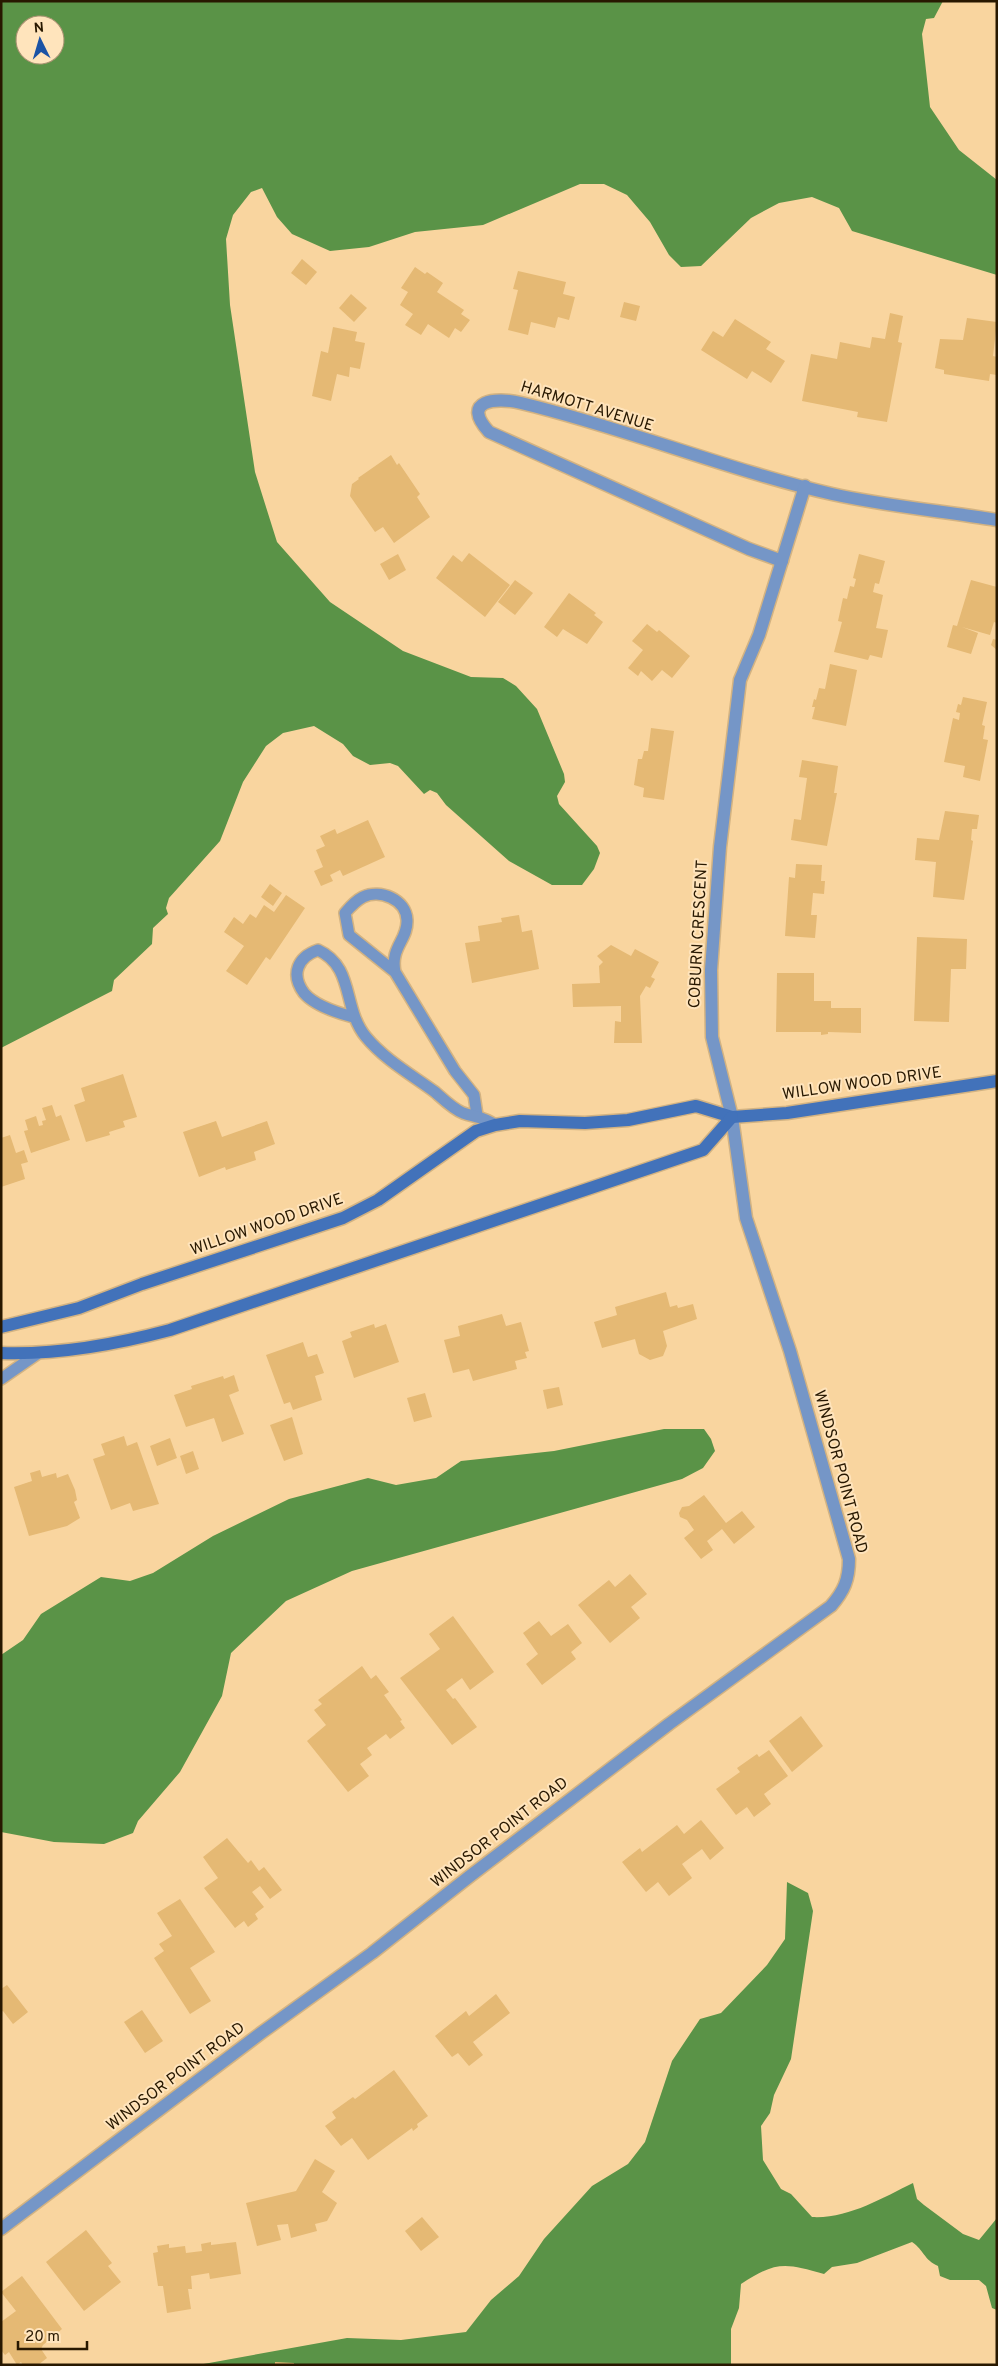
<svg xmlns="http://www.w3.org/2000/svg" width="998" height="2366" viewBox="0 0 998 2366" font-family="Overpass,sans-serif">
<rect width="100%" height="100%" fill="#f9d59f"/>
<!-- water -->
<g fill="#5a9347" fill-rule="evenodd">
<path d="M 1,1 L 943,1 L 934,18 L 926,19 L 922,34 L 930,107 L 959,150 L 997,180 L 997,275 L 852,231 L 839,208 L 812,197 L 779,203 L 751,218 L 701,266 L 681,267 L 669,255 L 650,222 L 627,195 L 604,184 L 580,184 L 483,225 L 415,232 L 369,247 L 330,251 L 292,234 L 277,217 L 262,188 L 251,192 L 233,215 L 226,239 L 230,305 L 255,472 L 277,542 L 330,602 L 403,651 L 471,677 L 503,678 L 516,686 L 537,709 L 564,774 L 565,782 L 557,796 L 559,804 L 597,846 L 600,853 L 594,869 L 582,885 L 552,885 L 509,861 L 446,805 L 437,793 L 430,790 L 424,794 L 398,766 L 390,763 L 370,765 L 353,756 L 343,744 L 314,726 L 283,733 L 266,746 L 243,782 L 220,841 L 169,898 L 166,908 L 168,914 L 153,928 L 152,944 L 114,980 L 112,991 L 1,1048 ZM 25,25 L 55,25 L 55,55 L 25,55 Z"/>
<path d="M 664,1429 L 704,1429 L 711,1439 L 715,1451 L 703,1468 L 682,1479 L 352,1571 L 286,1601 L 231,1653 L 222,1696 L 180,1772 L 138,1821 L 133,1833 L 104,1844 L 54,1842 L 1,1832 L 1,1655 L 23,1640 L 41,1614 L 101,1577 L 130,1581 L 153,1573 L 213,1536 L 289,1499 L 368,1478 L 396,1485 L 436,1478 L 461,1461 L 554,1451 Z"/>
<path d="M 787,1882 L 808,1893 L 813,1911 L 791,2059 L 774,2095 L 770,2113 L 761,2126 L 763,2160 L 781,2189 L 791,2194 L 812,2217 C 848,2219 882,2198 913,2183 L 917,2199 L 924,2205 L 963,2234 L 979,2240 L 997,2218 L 997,2310 L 992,2308 L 986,2286 L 979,2280 L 950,2280 L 940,2276 L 938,2266 C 924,2260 924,2250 912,2242 L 857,2263 L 832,2267 L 824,2274 C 785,2263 776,2261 741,2284 L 739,2308 L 731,2329 L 731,2365 L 198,2365 L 347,2338 L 401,2340 L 466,2332 L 491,2300 L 519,2276 L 544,2239 L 592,2186 L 628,2164 L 645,2142 L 672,2061 L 700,2019 L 721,2013 L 767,1965 L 785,1939 Z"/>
</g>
<!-- building -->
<g fill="#e5b974">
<path d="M 302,259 L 317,272 L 306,285 L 291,273 Z"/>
<path d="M 415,267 L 425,274 L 427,272 L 443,283 L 437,292 L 464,310 L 461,314 L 470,320 L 461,332 L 455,328 L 449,338 L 428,324 L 421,335 L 405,325 L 413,314 L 400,305 L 408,292 L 401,288 Z"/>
<path d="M 518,271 L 566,282 L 563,294 L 575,297 L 569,320 L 558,317 L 555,328 L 531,322 L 528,335 L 508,330 L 518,290 L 513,289 Z"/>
<path d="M 351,294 L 367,308 L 354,322 L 339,308 Z"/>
<path d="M 624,302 L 640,306 L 636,321 L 620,317 Z"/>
<path d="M 890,313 L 903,316 L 898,342 L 902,343 L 887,422 L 857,417 L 858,412 L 802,401 L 811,354 L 837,359 L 840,342 L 870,348 L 872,337 L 885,339 Z"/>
<path d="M 967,318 L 997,322 L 993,356 L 997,357 L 997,375 L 990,374 L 989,381 L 944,374 L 944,370 L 935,368 L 940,339 L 963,340 Z"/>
<path d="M 735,319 L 771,342 L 766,349 L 785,361 L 771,383 L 752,371 L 747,379 L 701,350 L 713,331 L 723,337 Z"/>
<path d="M 333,327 L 357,332 L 355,341 L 365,343 L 360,369 L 350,367 L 349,377 L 337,374 L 331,401 L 312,396 L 321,351 L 328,353 Z"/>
<path d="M 391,455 L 397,465 L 399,463 L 420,494 L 417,497 L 430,517 L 394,543 L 383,527 L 375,532 L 350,496 L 352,484 L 359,479 L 358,478 Z"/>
<path d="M 469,553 L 510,585 L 485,617 L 436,578 L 453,555 L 462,562 Z"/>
<path d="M 398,554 L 406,570 L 389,580 L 380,564 Z"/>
<path d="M 859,554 L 885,561 L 879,584 L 875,583 L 873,592 L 883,595 L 876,628 L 888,630 L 882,658 L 870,655 L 868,660 L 834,652 L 842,622 L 838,621 L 843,598 L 847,599 L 850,586 L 854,587 L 856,579 L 853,578 Z"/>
<path d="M 515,580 L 533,593 L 515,615 L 498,602 Z"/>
<path d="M 971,580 L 997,587 L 997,623 L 994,622 L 990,635 L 962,627 L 978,633 L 971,654 L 947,647 L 953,625 L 957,626 Z"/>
<path d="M 569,593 L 596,613 L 594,615 L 603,622 L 587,644 L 563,629 L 557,637 L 544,627 Z"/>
<path d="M 647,624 L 657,632 L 659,630 L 690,656 L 672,678 L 662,670 L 652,681 L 641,671 L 638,676 L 628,668 L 643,650 L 632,641 Z"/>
<path d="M 993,639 L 997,640 L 997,650 L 991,645 Z"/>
<path d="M 830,664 L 857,670 L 846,726 L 812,719 L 815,707 L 812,707 L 814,699 L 816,700 L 819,688 L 825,689 Z"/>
<path d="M 963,697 L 987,702 L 982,725 L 985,726 L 983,739 L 988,740 L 980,781 L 963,777 L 965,766 L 944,762 L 953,718 L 959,720 L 960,713 L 956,712 L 958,704 L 961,705 Z"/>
<path d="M 651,728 L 674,731 L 664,800 L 643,797 L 644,788 L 634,785 L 638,759 L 642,759 L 644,751 L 648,751 Z"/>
<path d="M 802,760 L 838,766 L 834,793 L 837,793 L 827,846 L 791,840 L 794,819 L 801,820 L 807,778 L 799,777 Z"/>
<path d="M 945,811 L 979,815 L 977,829 L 972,829 L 971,840 L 973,841 L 964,900 L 933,897 L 936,862 L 915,860 L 917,838 L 939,840 Z"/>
<path d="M 368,820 L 385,857 L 343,876 L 340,870 L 330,875 L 333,881 L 321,886 L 314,871 L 323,867 L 316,850 L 325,846 L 320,836 L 335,829 L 337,834 Z"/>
<path d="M 796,864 L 822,865 L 821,881 L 825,881 L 824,894 L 813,893 L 811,915 L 817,915 L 815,938 L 785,936 L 789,877 L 795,878 Z"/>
<path d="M 270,884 L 282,893 L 273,906 L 261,897 Z"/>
<path d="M 286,895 L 305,908 L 270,960 L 266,957 L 247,985 L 226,971 L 244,946 L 224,932 L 234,917 L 243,924 L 250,914 L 256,918 L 264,905 L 274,912 Z"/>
<path d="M 519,915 L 522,932 L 532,930 L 539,969 L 472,983 L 465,943 L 480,941 L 478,926 L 502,922 L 501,918 Z"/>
<path d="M 917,937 L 967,939 L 966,969 L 951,969 L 949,1022 L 914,1021 Z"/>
<path d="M 611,945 L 631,956 L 635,949 L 659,962 L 651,977 L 655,979 L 650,988 L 646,986 L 640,996 L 642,1043 L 614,1043 L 615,1021 L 621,1022 L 621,1006 L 573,1007 L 572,984 L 600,983 L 599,966 L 603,962 L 597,956 Z"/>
<path d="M 777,973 L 814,973 L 814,1001 L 831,1001 L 831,1008 L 861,1008 L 861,1033 L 828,1032 L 828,1034 L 821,1035 L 821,1032 L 776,1032 Z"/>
<path d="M 123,1074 L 137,1117 L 123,1121 L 125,1127 L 109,1132 L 110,1135 L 86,1142 L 74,1105 L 85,1101 L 81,1088 Z"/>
<path d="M 52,1105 L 56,1117 L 61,1115 L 70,1140 L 31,1153 L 24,1131 L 28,1130 L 25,1120 L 36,1116 L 39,1126 L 43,1125 L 42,1121 L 46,1120 L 42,1108 Z"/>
<path d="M 216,1121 L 222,1137 L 267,1121 L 275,1144 L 254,1152 L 256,1160 L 226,1170 L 225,1167 L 199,1177 L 183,1132 Z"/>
<path d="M 10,1135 L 16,1153 L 24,1150 L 28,1162 L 21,1164 L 25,1179 L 1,1187 L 1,1138 Z"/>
<path d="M 666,1292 L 670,1307 L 677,1305 L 678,1308 L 693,1304 L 697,1319 L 663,1331 L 667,1346 L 663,1356 L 650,1360 L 639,1354 L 635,1339 L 602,1348 L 594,1322 L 617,1315 L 615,1307 Z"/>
<path d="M 502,1314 L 506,1326 L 521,1322 L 529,1351 L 525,1352 L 527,1358 L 515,1361 L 517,1369 L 473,1381 L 469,1369 L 453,1373 L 444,1340 L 460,1336 L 458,1326 Z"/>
<path d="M 374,1324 L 375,1328 L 386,1324 L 399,1362 L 354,1378 L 342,1341 L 352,1337 L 350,1332 Z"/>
<path d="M 303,1342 L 308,1357 L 317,1354 L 324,1373 L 315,1376 L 322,1400 L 293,1410 L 290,1402 L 284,1404 L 266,1355 Z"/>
<path d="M 234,1375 L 239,1391 L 229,1395 L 244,1434 L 222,1442 L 214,1418 L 186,1427 L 174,1395 L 192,1389 L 191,1386 L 223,1376 L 224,1379 Z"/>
<path d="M 559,1387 L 563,1405 L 547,1409 L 543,1390 Z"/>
<path d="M 425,1393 L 432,1417 L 414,1422 L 407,1398 Z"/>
<path d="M 292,1417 L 303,1454 L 284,1461 L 270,1425 Z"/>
<path d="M 124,1436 L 127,1446 L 137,1442 L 159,1504 L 133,1511 L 130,1503 L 111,1510 L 93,1459 L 105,1455 L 101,1444 Z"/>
<path d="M 170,1438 L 177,1458 L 157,1466 L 150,1446 Z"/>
<path d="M 193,1451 L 199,1469 L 186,1474 L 180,1456 Z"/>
<path d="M 40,1470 L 42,1477 L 56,1473 L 57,1478 L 68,1474 L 75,1490 L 77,1500 L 74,1502 L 80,1518 L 67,1526 L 29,1536 L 14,1487 L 32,1481 L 30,1473 Z"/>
<path d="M 704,1495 L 726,1523 L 742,1511 L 755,1527 L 734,1544 L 722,1529 L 707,1541 L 713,1550 L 701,1559 L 684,1538 L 694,1530 L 687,1520 L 680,1517 L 679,1513 L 682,1507 L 689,1506 Z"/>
<path d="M 630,1574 L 647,1594 L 631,1607 L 640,1618 L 610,1643 L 578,1605 L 609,1580 L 615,1587 Z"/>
<path d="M 453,1616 L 494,1672 L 470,1690 L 462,1678 L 446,1690 L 453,1699 L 455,1698 L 477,1727 L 452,1745 L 400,1678 L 440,1649 L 429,1634 Z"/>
<path d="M 539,1621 L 551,1636 L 568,1624 L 582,1643 L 571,1652 L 576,1659 L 542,1685 L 526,1664 L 538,1654 L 523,1633 Z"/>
<path d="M 362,1666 L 371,1679 L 376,1675 L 389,1692 L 384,1695 L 402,1720 L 400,1721 L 405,1728 L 390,1739 L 386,1734 L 367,1748 L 372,1755 L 360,1764 L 369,1776 L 348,1792 L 307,1741 L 326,1725 L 314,1710 L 322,1704 L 318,1700 Z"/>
<path d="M 801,1716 L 823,1746 L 792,1772 L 769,1741 Z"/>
<path d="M 769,1750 L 788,1776 L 764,1794 L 771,1804 L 754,1817 L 747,1807 L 736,1815 L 716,1789 L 740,1772 L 737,1768 L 757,1754 L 759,1757 Z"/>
<path d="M 701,1820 L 724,1848 L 710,1860 L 702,1849 L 682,1864 L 692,1878 L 669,1896 L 658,1882 L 646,1892 L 622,1862 L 640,1848 L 642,1852 L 677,1825 L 684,1834 Z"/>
<path d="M 227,1838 L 248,1863 L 251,1860 L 259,1871 L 264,1867 L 282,1890 L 270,1899 L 260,1886 L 252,1892 L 264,1907 L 255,1914 L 258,1919 L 248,1927 L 244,1921 L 235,1928 L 204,1888 L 218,1878 L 203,1857 Z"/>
<path d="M 180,1899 L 215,1952 L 190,1968 L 211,2001 L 190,2014 L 154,1958 L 164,1951 L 159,1944 L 172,1936 L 157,1913 Z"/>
<path d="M 7,1985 L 28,2012 L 13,2024 L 3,2011 L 1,2012 L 1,1989 Z"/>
<path d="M 496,1994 L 510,2013 L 473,2042 L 483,2055 L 469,2066 L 458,2053 L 452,2057 L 435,2036 L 466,2011 L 469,2016 Z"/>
<path d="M 142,2010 L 163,2041 L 145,2053 L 124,2022 Z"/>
<path d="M 394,2070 L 428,2116 L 417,2124 L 418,2127 L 413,2131 L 412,2128 L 368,2160 L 352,2138 L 341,2146 L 325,2126 L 336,2118 L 332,2112 L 353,2097 L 355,2099 Z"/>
<path d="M 315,2159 L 335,2171 L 322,2192 L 337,2203 L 327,2221 L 315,2224 L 317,2231 L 291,2238 L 288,2224 L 277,2225 L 281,2240 L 257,2246 L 246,2203 L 296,2191 Z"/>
<path d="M 422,2217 L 439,2237 L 421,2251 L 405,2231 Z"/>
<path d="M 86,2230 L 112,2263 L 108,2266 L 121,2282 L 84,2311 L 46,2262 Z"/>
<path d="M 211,2242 L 211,2245 L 236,2242 L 241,2274 L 210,2279 L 209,2273 L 191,2276 L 192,2289 L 188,2289 L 191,2309 L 167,2313 L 163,2286 L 158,2286 L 153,2253 L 158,2252 L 157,2246 L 169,2244 L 169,2248 L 185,2246 L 186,2253 L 202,2251 L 201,2244 Z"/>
<path d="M 22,2276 L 62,2329 L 43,2345 L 41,2349 L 47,2358 L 38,2365 L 23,2365 L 21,2362 L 17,2365 L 9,2352 L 5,2355 L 1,2350 L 1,2322 L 16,2311 L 1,2292 Z"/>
<path d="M 275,2362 L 294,2363 L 294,2365 L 275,2365 Z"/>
</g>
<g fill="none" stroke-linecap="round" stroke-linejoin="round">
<defs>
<g id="lane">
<path d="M 395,972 L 349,935 L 345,913 C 350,907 355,901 363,897 C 380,889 406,899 407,920 C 408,940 390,947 395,972 L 455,1071 L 474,1095 L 477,1115"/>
<path d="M 353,1017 C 338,1013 314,1005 304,993 C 290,974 298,957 318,950 C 355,967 342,1008 366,1037 C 385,1060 412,1075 435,1092 C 443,1099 453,1109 463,1113 C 475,1117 484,1117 495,1125"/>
<path d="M 1,1379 L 37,1354"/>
</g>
<g id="street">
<path d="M 782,561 L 749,549 L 489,432 C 460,400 496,397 521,403 C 626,428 727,470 832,494 C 886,506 942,511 997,520"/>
<path d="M 1,2229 L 261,2033 L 372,1953 L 470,1876 L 669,1724 L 831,1606 C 844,1591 849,1580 849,1559 L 790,1351 L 746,1218 L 732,1117 L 712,1037 L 711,970 L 720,847 L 740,680 L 759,635 L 805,486"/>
</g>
<g id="secondary">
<path d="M 1,1327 L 79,1308 L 142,1284 L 343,1218 L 378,1200 L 476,1131 L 495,1125 L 520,1121 L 585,1123 L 628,1120 L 696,1106 L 732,1117 L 787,1113 L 997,1081"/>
<path d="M 1,1353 C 59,1355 114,1345 170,1330 L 703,1150 L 732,1117"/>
</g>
</defs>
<!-- lane casing -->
<use href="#lane" stroke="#d3b382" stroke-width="14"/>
<!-- street casing -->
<use href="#street" stroke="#d3b382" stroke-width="15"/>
<!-- secondary casing -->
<use href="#secondary" stroke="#d3b382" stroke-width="15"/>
<!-- lane -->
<use href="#lane" stroke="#7596c7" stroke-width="11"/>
<!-- street -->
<use href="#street" stroke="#7596c7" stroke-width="12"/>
<!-- secondary -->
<use href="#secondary" stroke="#4272ba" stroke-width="12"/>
</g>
<g text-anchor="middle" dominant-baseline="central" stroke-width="4" stroke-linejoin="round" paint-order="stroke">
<!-- street labels -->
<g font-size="16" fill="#281800" stroke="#ffe4bc">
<text transform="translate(587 407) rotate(17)">HARMOTT AVENUE</text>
<text transform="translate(699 934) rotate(-87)">COBURN CRESCENT</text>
<text transform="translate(862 1084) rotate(-8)">WILLOW WOOD DRIVE</text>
<text transform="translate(267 1225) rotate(-19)">WILLOW WOOD DRIVE</text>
<text transform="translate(840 1472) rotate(75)">WINDSOR POINT ROAD</text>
<text transform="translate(500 1833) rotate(-38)">WINDSOR POINT ROAD</text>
<text transform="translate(176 2077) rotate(-37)">WINDSOR POINT ROAD</text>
</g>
</g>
<!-- border -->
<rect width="998" height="2366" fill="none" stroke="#281800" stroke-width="5"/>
<!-- north arrow -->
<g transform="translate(40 40) rotate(355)"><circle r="24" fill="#ffe4bc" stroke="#a99271"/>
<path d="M0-4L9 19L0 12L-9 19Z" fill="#1b53a5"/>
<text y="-8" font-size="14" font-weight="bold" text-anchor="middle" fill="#281800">N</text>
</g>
<!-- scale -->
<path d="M18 2341v8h69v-8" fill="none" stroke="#281800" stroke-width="2.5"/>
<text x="25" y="2341" font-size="15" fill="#281800" stroke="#ffe4bc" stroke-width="4" paint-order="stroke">20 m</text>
</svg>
